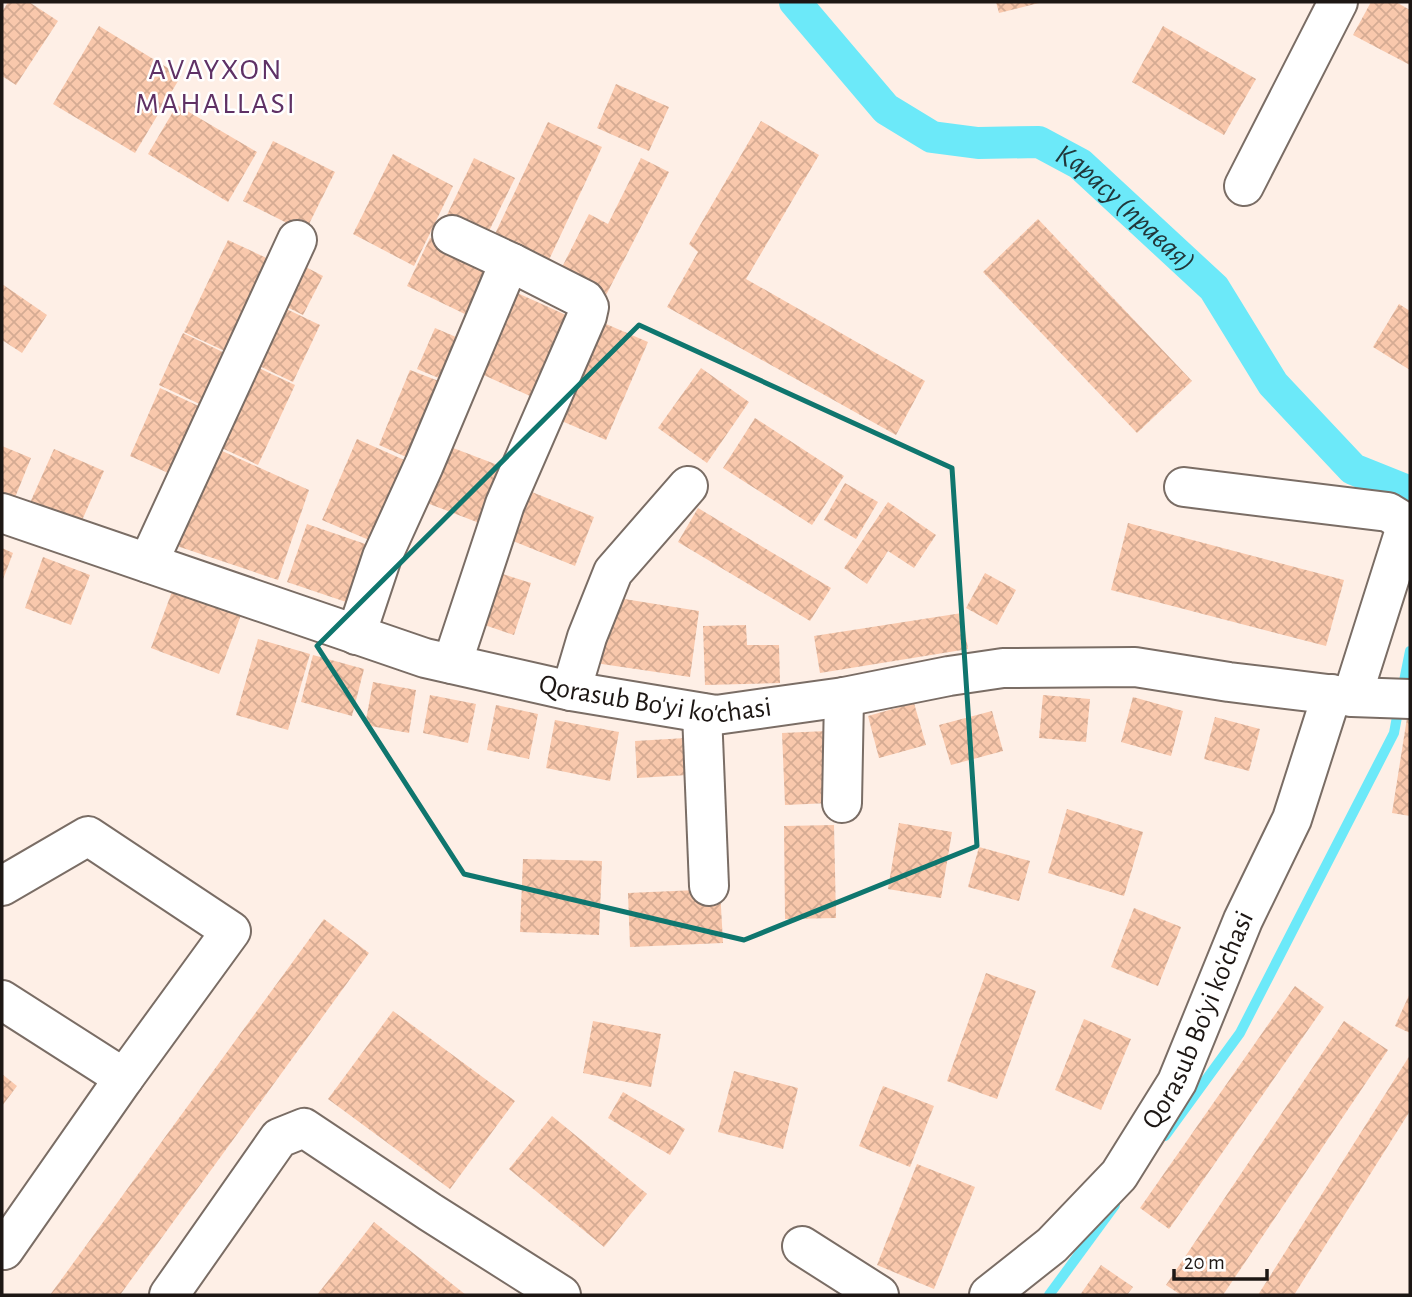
<svg xmlns="http://www.w3.org/2000/svg" width="1412" height="1297" viewBox="0 0 1412 1297" font-family="'Alegreya Sans',sans-serif">
<defs>
<pattern id="building-cross-hatch" width="8" height="8" patternUnits="userSpaceOnUse" patternTransform="scale(1.75)"><rect width="8" height="8" fill="#f9c8ac"/><path d="M0 0l8 8M0 8l8-8" fill="none" stroke="#d5ab93"/></pattern>
</defs>
<rect width="100%" height="100%" fill="#feefe6"/>
<g fill="none" stroke-linecap="round" stroke-linejoin="round">
<!-- stream -->
<g stroke="#6ce9f9" stroke-width="10">
<path d="M 1402,691 L 1410,651"/>
<path d="M 1165,1136 L 1240,1033 L 1394,733 L 1399,706"/>
<path d="M 1049,1295 L 1115,1205"/>
</g>
<!-- canal -->
<path stroke="#6ce9f9" stroke-width="32" id="s1" d="M 795,2 L 886,109 L 932,137 L 978,143 L 1039,142 L 1080,164 L 1214,288 L 1273,384 L 1353,469 L 1410,492"/>
</g>
<!-- building -->
<g fill="url(#building-cross-hatch)">
<path d="M 8,2 L 29,2 L 58,21 L 16,85 L 2,76 L 2,12 Z"/>
<path d="M 996,2 L 1039,2 L 1039,3 L 999,13 Z"/>
<path d="M 1371,2 L 1396,2 L 1410,10 L 1410,65 L 1353,35 Z"/>
<path d="M 99,26 L 181,76 L 135,153 L 53,104 Z"/>
<path d="M 1163,26 L 1256,79 L 1224,135 L 1132,82 Z"/>
<path d="M 616,84 L 669,107 L 649,151 L 597,128 Z"/>
<path d="M 177,105 L 257,152 L 228,202 L 148,154 Z"/>
<path d="M 761,121 L 819,155 L 746,279 L 925,381 L 896,435 L 667,307 L 698,252 L 689,244 Z"/>
<path d="M 548,122 L 602,147 L 548,262 L 494,236 Z"/>
<path d="M 273,141 L 335,172 L 305,232 L 243,201 Z"/>
<path d="M 393,154 L 453,186 L 414,266 L 353,234 Z"/>
<path d="M 474,158 L 515,178 L 487,235 L 447,215 Z"/>
<path d="M 641,158 L 669,172 L 604,299 L 558,275 L 589,214 L 608,224 Z"/>
<path d="M 1038,219 L 1192,381 L 1137,433 L 983,272 Z"/>
<path d="M 430,238 L 493,269 L 473,318 L 407,286 Z"/>
<path d="M 228,240 L 275,262 L 231,354 L 184,332 Z"/>
<path d="M 296,262 L 323,276 L 303,315 L 277,302 Z"/>
<path d="M 2,284 L 47,315 L 22,353 L 2,340 Z"/>
<path d="M 513,291 L 577,320 L 541,401 L 477,372 Z"/>
<path d="M 276,304 L 320,325 L 293,382 L 249,361 Z"/>
<path d="M 1399,304 L 1410,311 L 1410,370 L 1373,347 Z"/>
<path d="M 599,321 L 648,342 L 606,440 L 557,419 Z"/>
<path d="M 435,328 L 463,340 L 446,381 L 417,369 Z"/>
<path d="M 183,333 L 231,356 L 206,407 L 159,385 Z"/>
<path d="M 248,363 L 295,385 L 258,465 L 211,443 Z"/>
<path d="M 701,368 L 749,402 L 707,463 L 658,428 Z"/>
<path d="M 410,370 L 444,383 L 413,460 L 379,445 Z"/>
<path d="M 160,388 L 205,409 L 175,476 L 130,456 Z"/>
<path d="M 755,418 L 844,476 L 812,525 L 723,468 Z"/>
<path d="M 357,439 L 411,463 L 376,543 L 322,520 Z"/>
<path d="M 440,443 L 503,467 L 482,524 L 419,500 Z"/>
<path d="M 209,445 L 309,490 L 278,580 L 168,543 Z"/>
<path d="M 2,446 L 31,458 L 14,500 L 2,495 Z"/>
<path d="M 54,449 L 104,471 L 79,527 L 29,505 Z"/>
<path d="M 845,483 L 878,502 L 856,539 L 824,520 Z"/>
<path d="M 522,488 L 594,517 L 575,566 L 503,537 Z"/>
<path d="M 888,502 L 936,535 L 914,568 L 888,551 L 867,584 L 844,568 Z"/>
<path d="M 698,508 L 831,588 L 810,621 L 678,542 Z"/>
<path d="M 1128,523 L 1344,580 L 1326,646 L 1111,590 Z"/>
<path d="M 307,524 L 374,547 L 355,605 L 287,582 Z"/>
<path d="M 2,548 L 13,553 L 2,582 Z"/>
<path d="M 43,557 L 90,575 L 71,625 L 25,608 Z"/>
<path d="M 490,570 L 531,583 L 514,635 L 473,621 Z"/>
<path d="M 985,573 L 1016,590 L 997,625 L 966,608 Z"/>
<path d="M 173,589 L 241,615 L 219,674 L 151,648 Z"/>
<path d="M 612,597 L 699,611 L 690,677 L 595,663 Z"/>
<path d="M 962,613 L 968,649 L 820,673 L 814,636 Z"/>
<path d="M 746,625 L 747,645 L 779,645 L 780,683 L 705,685 L 703,626 Z"/>
<path d="M 258,639 L 310,654 L 288,730 L 236,715 Z"/>
<path d="M 313,655 L 364,669 L 352,716 L 301,702 Z"/>
<path d="M 373,682 L 416,690 L 409,733 L 365,725 Z"/>
<path d="M 430,695 L 476,704 L 468,743 L 423,733 Z"/>
<path d="M 1043,695 L 1090,699 L 1086,742 L 1039,738 Z"/>
<path d="M 1133,697 L 1183,711 L 1171,756 L 1121,742 Z"/>
<path d="M 914,703 L 926,745 L 879,758 L 868,716 Z"/>
<path d="M 496,705 L 538,714 L 529,759 L 487,750 Z"/>
<path d="M 992,711 L 1003,751 L 951,765 L 939,725 Z"/>
<path d="M 1215,717 L 1260,729 L 1249,771 L 1204,759 Z"/>
<path d="M 1407,718 L 1410,718 L 1410,816 L 1392,813 Z"/>
<path d="M 555,720 L 619,732 L 610,781 L 546,768 Z"/>
<path d="M 827,731 L 830,803 L 785,805 L 782,733 Z"/>
<path d="M 686,738 L 688,775 L 637,778 L 635,741 Z"/>
<path d="M 1067,809 L 1143,832 L 1124,896 L 1048,873 Z"/>
<path d="M 899,823 L 952,832 L 941,898 L 888,889 Z"/>
<path d="M 834,825 L 836,918 L 785,919 L 784,826 Z"/>
<path d="M 979,847 L 1030,861 L 1019,901 L 968,887 Z"/>
<path d="M 523,859 L 602,861 L 599,935 L 520,932 Z"/>
<path d="M 720,889 L 723,943 L 630,947 L 628,893 Z"/>
<path d="M 1134,908 L 1181,927 L 1158,986 L 1111,967 Z"/>
<path d="M 324,919 L 369,953 L 120,1295 L 50,1295 Z"/>
<path d="M 986,973 L 1036,991 L 997,1099 L 947,1081 Z"/>
<path d="M 1295,986 L 1324,1007 L 1169,1229 L 1140,1208 Z"/>
<path d="M 1410,993 L 1410,1033 L 1395,1026 Z"/>
<path d="M 393,1011 L 515,1101 L 450,1189 L 328,1099 Z"/>
<path d="M 1084,1019 L 1131,1039 L 1101,1110 L 1055,1090 Z"/>
<path d="M 593,1021 L 661,1034 L 651,1087 L 583,1073 Z"/>
<path d="M 1344,1021 L 1388,1050 L 1223,1295 L 1181,1295 L 1166,1285 Z"/>
<path d="M 1410,1055 L 1410,1111 L 1294,1295 L 1258,1295 Z"/>
<path d="M 734,1071 L 798,1088 L 783,1149 L 718,1132 Z"/>
<path d="M 2,1074 L 17,1086 L 2,1106 Z"/>
<path d="M 883,1086 L 934,1106 L 910,1167 L 859,1146 Z"/>
<path d="M 623,1092 L 685,1129 L 670,1155 L 608,1118 Z"/>
<path d="M 552,1116 L 647,1194 L 604,1247 L 509,1169 Z"/>
<path d="M 917,1164 L 975,1187 L 934,1289 L 877,1265 Z"/>
<path d="M 374,1222 L 466,1295 L 317,1295 Z"/>
<path d="M 1101,1265 L 1133,1287 L 1127,1295 L 1080,1295 Z"/>
</g>
<g fill="none" stroke-linecap="round" stroke-linejoin="round">
<defs>
<g id="minor">
<path d="M 1244,186 L 1338,2"/>
<path d="M 1184,487 L 1388,512 L 1404,522 L 1403,536 L 1352,697"/>
<path id="s2" d="M 2,513 L 425,658 L 571,691 L 716,715 L 844,697 L 949,676 L 1003,668 L 1135,667 L 1229,682 L 1352,697 L 1410,699"/>
<path d="M 148,563 L 297,240"/>
<path d="M 356,635 L 382,557 L 424,465 L 504,275 L 512,263 L 452,235"/>
<path d="M 452,664 L 505,504 L 587,316 L 589,307 L 585,300 L 512,263"/>
<path d="M 571,691 L 587,637 L 613,572 L 688,486"/>
<path d="M 702,713 L 709,886"/>
<path d="M 842,803 L 844,697"/>
<path d="M 2,886 L 88,836 L 231,931 L 124,1078"/>
<path d="M 2,1000 L 124,1078 L 4,1250 L 2,1248"/>
<path d="M 802,1246 L 879,1295"/>
<path d="M 169,1295 L 279,1138 L 304,1128 L 430,1212 L 561,1295"/>
<path id="s3" d="M 989,1295 L 1052,1245 L 1119,1175 L 1177,1082 L 1243,920 L 1292,819 L 1332,694"/>
</g>
</defs>
<!-- minor casing -->
<use href="#minor" stroke="#7a6d65" stroke-width="42"/>
<!-- minor -->
<use href="#minor" stroke="#fff" stroke-width="38"/>
</g>
<!-- marked area -->
<path fill="none" stroke="#0f766e" stroke-width="5" stroke-linejoin="round" d="M 639,325 L 952,468 L 977,846 L 744,940 L 464,874 L 317,646 Z"/>
<g text-anchor="middle" dominant-baseline="central" stroke-width="5" stroke-linejoin="round" paint-order="stroke">
<!-- street labels -->
<g font-size="28" fill="#1d1714" stroke="#fff">
<text stroke="none"><textPath href="#s2" startOffset="682">Qorasub Bo'yi ko'chasi</textPath></text>
<text stroke="none"><textPath href="#s3" startOffset="352">Qorasub Bo'yi ko'chasi</textPath></text>
</g>
<!-- neighbourhood labels -->
<g font-size="30" letter-spacing="2" fill="#5f3165" stroke="#fff">
<text x="216" y="70">AVAYXON<tspan x="216" dy="34">MAHALLASI</tspan></text>
</g>
<!-- water labels -->
<g font-size="30" font-style="italic" fill="#21373a" stroke="#fff">
<text stroke="none"><textPath href="#s1" startOffset="411">Карасу (правая)</textPath></text>
</g>
</g>
<!-- border -->
<rect width="1412" height="1297" fill="none" stroke="#1d1714" stroke-width="7"/>
<!-- scale -->
<path d="M1174 1269v10h93v-10" fill="none" stroke="#1d1714" stroke-width="3.5"/>
<text x="1184" y="1269" font-size="21" fill="#1d1714" stroke="#ffffff" stroke-width="5" paint-order="stroke">20 m</text>
</svg>
